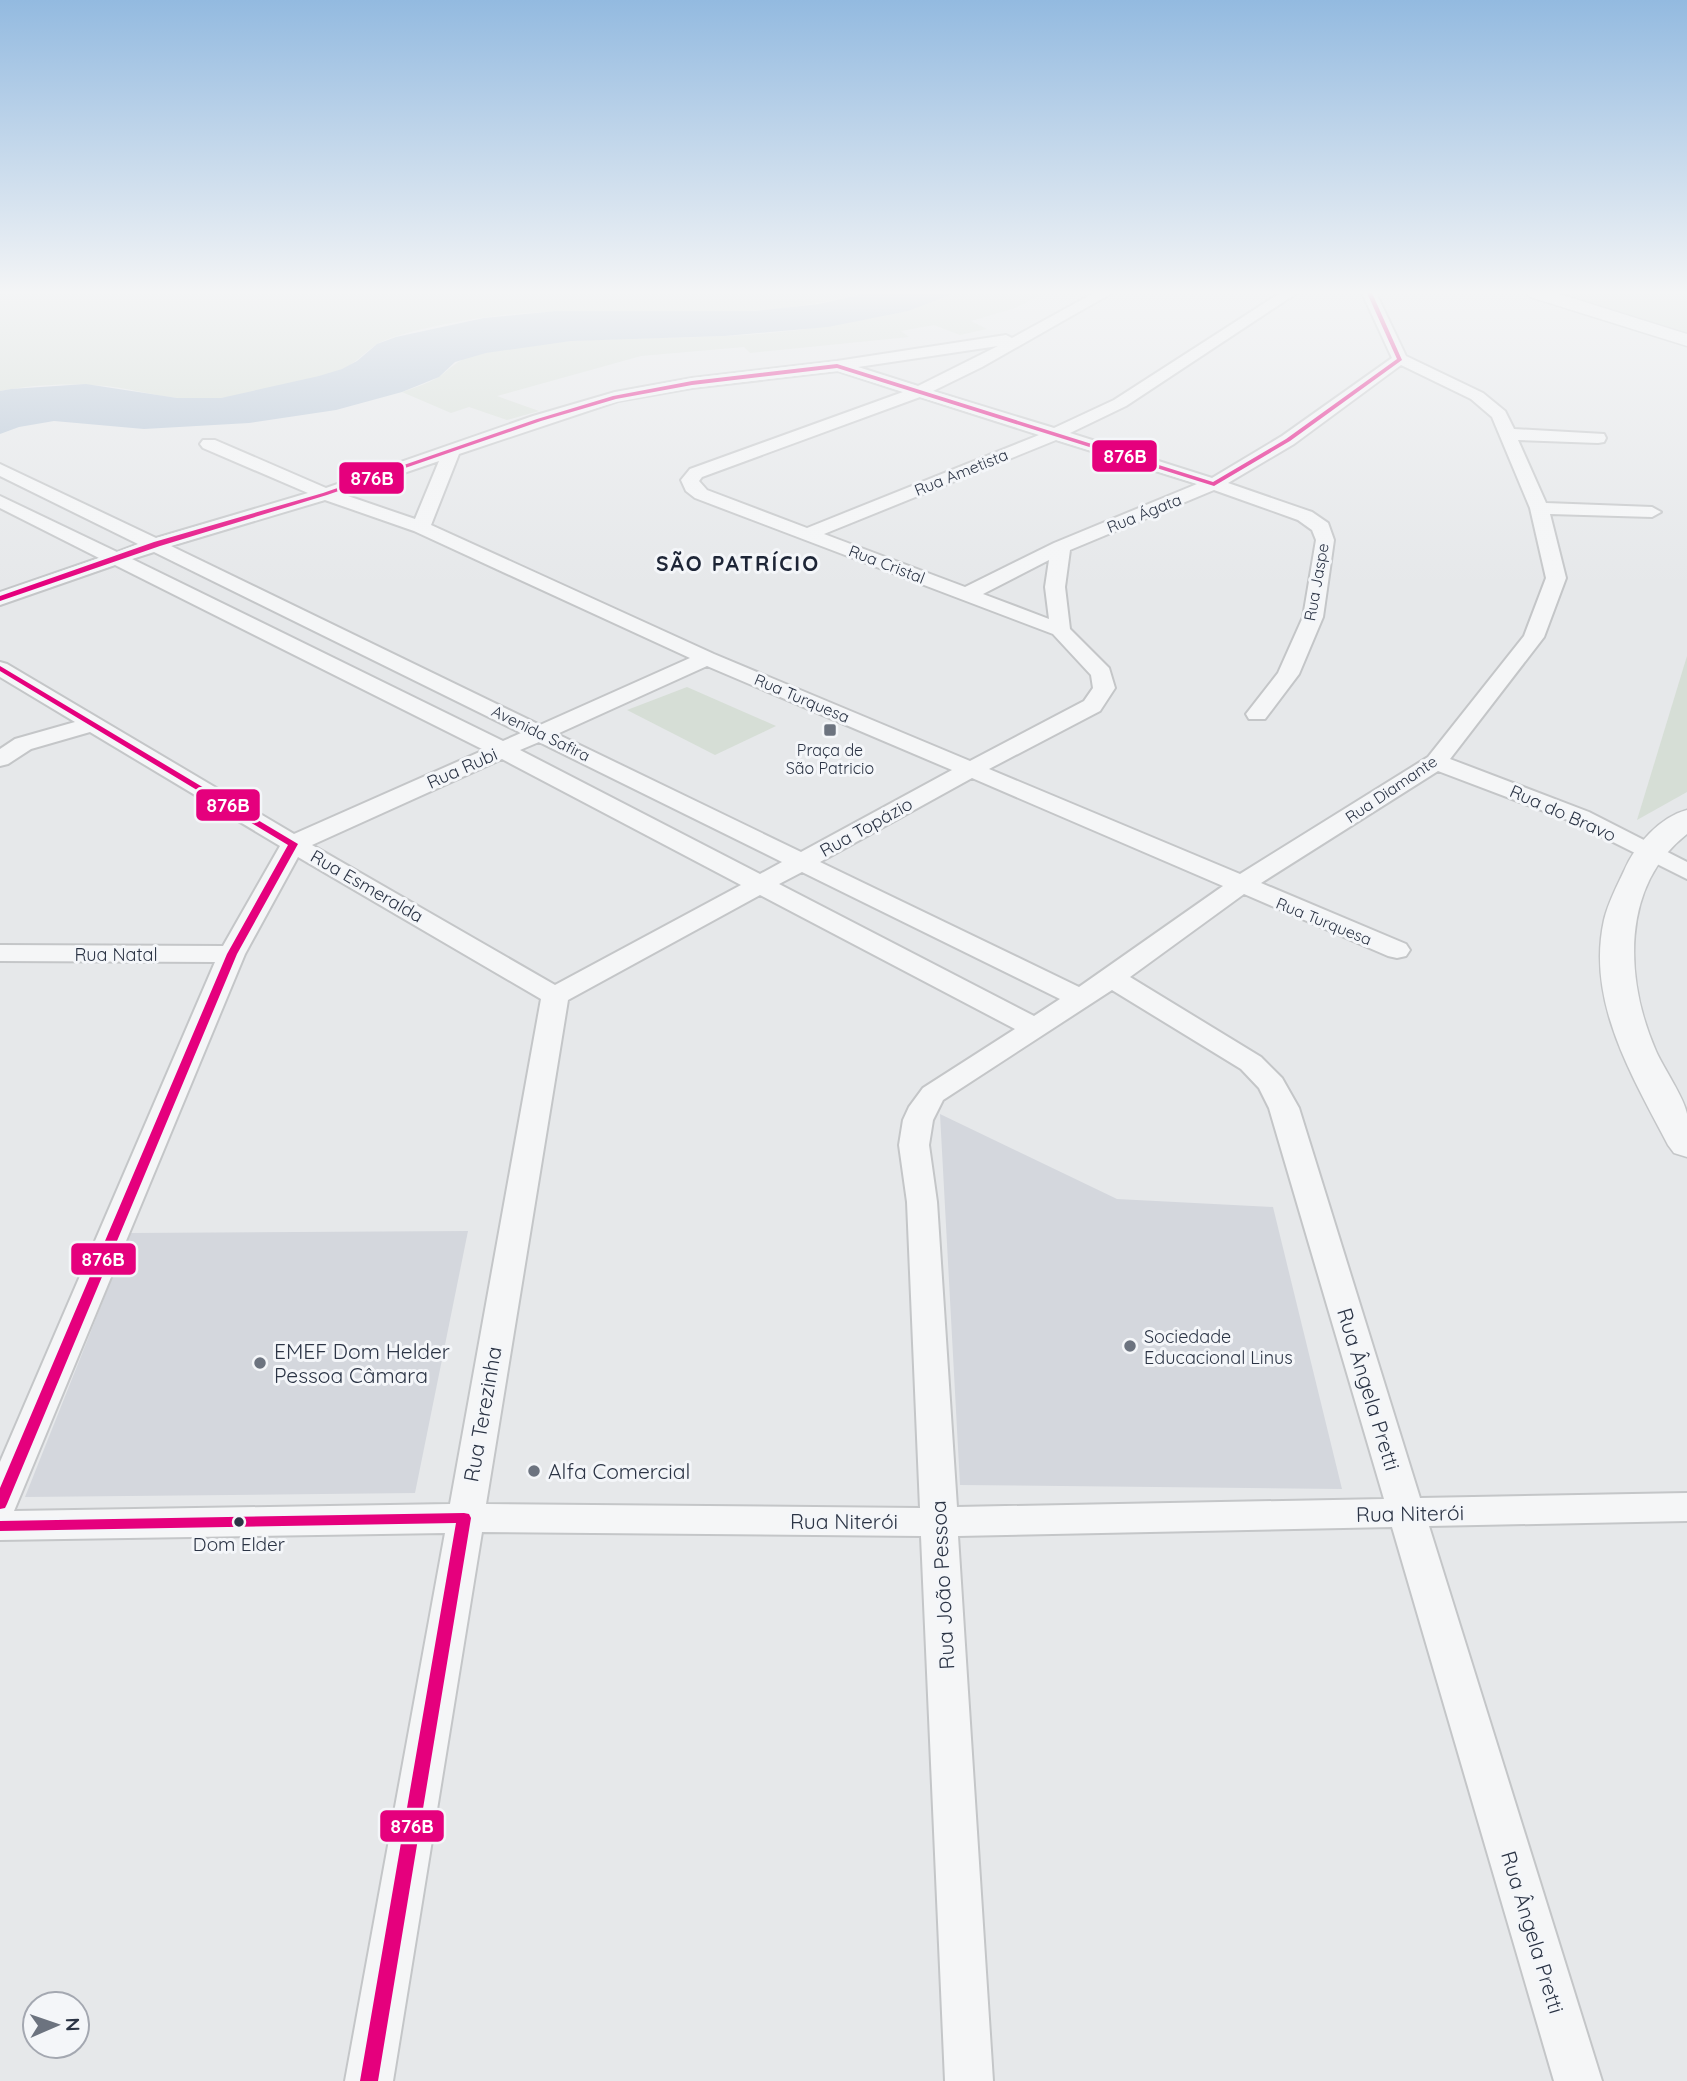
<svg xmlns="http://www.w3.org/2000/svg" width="1687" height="2081" viewBox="0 0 1687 2081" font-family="Quicksand,sans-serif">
<rect width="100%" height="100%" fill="#e6e8ea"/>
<!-- built -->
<g fill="#d4d7dd">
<path d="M 940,1114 L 1117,1199 L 1273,1207 L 1342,1489 L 960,1485 Z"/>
<path d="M 468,1231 L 415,1493 L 25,1497 L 130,1233 Z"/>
</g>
<!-- green -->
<g fill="#d6ded6">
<path d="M 0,293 L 867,293 C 818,304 770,312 720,312 C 642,314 564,306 487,317 C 459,321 403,331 379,343 C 365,351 356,364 340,370 C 300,385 253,395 211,399 C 175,402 140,390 106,386 C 71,383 34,384 0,391 Z"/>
<path d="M 955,293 L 1044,293 L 1015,308 L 971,321 L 987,329 L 960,335 L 934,325 L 901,331 L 909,337 L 750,353 L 744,347 L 641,356 L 497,396 L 539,411 L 507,420 L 469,407 L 451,413 L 402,392 C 414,388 426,384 437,378 C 450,370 456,360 472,356 C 556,335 641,340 726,336 C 805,332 880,321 955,293 Z"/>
<path d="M 1555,293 L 1687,293 L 1687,335 Z"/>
<path d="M 1687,656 L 1687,792 L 1637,820 Z"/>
<path d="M 687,687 L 776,726 L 715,755 L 627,710 Z"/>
</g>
<!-- water -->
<path fill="#b4c4d5" d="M 867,293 L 955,293 L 908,311 L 828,327 L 724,336 L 571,341 L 486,353 L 455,362 L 439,377 L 402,392 L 336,410 L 249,423 L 144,429 L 54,421 L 19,427 L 0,434 L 0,391 L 11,389 L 86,384 L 177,398 L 221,398 L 319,376 L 342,369 L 357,361 L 377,344 L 396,337 L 484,318 L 556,311 L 755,311 L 819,304 Z"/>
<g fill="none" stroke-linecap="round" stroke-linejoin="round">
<defs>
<path id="minor" d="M 1094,293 L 1112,293 L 982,367 L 933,391 L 1054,428 L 1114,400 L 1280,293 L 1297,293 L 1126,406 L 1070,433 L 1212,478 L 1282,436 L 1392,358 L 1362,293 L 1376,293 L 1406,356 L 1483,393 L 1505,411 L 1514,429 L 1604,434 L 1606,438 L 1604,442 L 1598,443 L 1518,440 L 1546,503 L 1652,507 L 1661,512 L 1652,517 L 1550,514 L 1566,578 L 1544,637 L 1450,759 L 1589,812 L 1687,862 L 1687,879 L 1573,822 L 1438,771 L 1261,883 L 1406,944 L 1410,950 L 1406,956 L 1397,958 L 1388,956 L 1244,894 L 1130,977 L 1261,1057 L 1282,1078 L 1299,1108 L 1420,1498 L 1687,1493 L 1687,1521 L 1429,1526 L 1602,2081 L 1554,2081 L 1392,1527 L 958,1536 L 993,2081 L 945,2081 L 921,1536 L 482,1532 L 393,2081 L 345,2081 L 445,1533 L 0,1540 L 0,1462 L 215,962 L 0,961 L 0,945 L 223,946 L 280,846 L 90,732 L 31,749 L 8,764 L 0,766 L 0,749 L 15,739 L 75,722 L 0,677 L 0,662 L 7,664 L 294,834 L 484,750 L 115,565 L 0,605 L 0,592 L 99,558 L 0,508 L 0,496 L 117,552 L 138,544 L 0,476 L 0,464 L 156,538 L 308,493 L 203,448 L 200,444 L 203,440 L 215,440 L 326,488 L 533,416 L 615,392 L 692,378 L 837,361 L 1006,335 L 1012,338 ZM 998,346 L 918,386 L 858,367 ZM 1401,365 L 1471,399 L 1492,417 L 1530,508 L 1546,578 L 1524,636 L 1428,757 L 1240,874 L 989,769 L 1100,711 L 1115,688 L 1109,668 L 1070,629 L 1065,587 L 1070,550 L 1214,490 L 1298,520 L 1312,530 L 1316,540 L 1303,617 L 1278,673 L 1246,714 L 1249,719 L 1265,719 L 1299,674 L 1323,617 L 1334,540 L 1328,523 L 1312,512 L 1228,483 L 1294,444 ZM 838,371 L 903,392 L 690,469 L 681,480 L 686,491 L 695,498 L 1053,634 L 1091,675 L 1093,688 L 1084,701 L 970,761 L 714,654 L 431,525 L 459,454 L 618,401 L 692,388 ZM 920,397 L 1039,435 L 807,528 L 707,490 L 699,481 L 702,477 ZM 1056,440 L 1197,484 L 1054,543 L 965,587 L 824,534 ZM 439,461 L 415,519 L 342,494 ZM 325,500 L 414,531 L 690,658 L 540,725 L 171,546 ZM 154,552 L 521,733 L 503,741 L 132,559 ZM 1049,560 L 1045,587 L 1049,619 L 983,594 ZM 707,666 L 952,770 L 801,852 L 557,734 ZM 539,742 L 782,862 L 760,874 L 520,750 ZM 502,759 L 741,885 L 555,985 L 312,845 ZM 972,778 L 1223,886 L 1079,987 L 820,862 ZM 298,857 L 541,999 L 450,1504 L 14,1511 L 245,954 ZM 802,872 L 1060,999 L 1034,1016 L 779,884 ZM 760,895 L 1015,1029 L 923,1088 L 909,1107 L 903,1120 L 899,1145 L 907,1202 L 920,1508 L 486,1504 L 568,1000 ZM 1112,990 L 1241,1069 L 1259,1088 L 1269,1108 L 1384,1499 L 957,1507 L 937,1202 L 929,1145 L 933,1120 L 943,1100 Z"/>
<g id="tertiary">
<path d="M 1527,293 L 1556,293 L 1687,334 L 1687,346 L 1530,297 Z"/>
<path d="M 1687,810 L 1687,834 C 1620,886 1625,980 1656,1051 C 1663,1067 1685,1099 1687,1114 C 1687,1127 1687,1143 1687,1157 L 1674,1153 L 1668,1145 C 1632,1076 1586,1001 1604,920 C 1608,903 1617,886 1624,871 C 1635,845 1660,817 1687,810 Z"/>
</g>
</defs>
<!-- minor casing -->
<use href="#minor" stroke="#c4c6c8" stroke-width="4"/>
<!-- tertiary casing -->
<use href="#tertiary" stroke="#c4c6c8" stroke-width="3"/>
<!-- minor -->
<use href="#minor" fill="#f5f6f7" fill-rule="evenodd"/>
<!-- tertiary -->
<use href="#tertiary" fill="#f5f6f7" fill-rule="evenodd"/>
<defs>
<g id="bus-1">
<path d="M 1367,293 L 1372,293 L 1402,360 L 1290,441 L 1214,486 L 837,368 L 692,385 L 616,399 L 541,421 L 327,495 L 160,546 L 0,601 L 0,596 L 154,542 L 323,493 L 537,419 L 613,396 L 692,381 L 837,364 L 1213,482 L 1286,439 L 1397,359 Z"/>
<path d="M 0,666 L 298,844 L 237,954 L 7,1504 L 5,1508 L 0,1509 L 0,1488 L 227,954 L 288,845 L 0,671 Z"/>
<path d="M 464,1513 L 469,1514 L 471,1518 L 378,2081 L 360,2081 L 456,1523 L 0,1531 L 0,1521 Z"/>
</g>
</defs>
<!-- bus-1 casing -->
<use href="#bus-1" stroke="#f4f6f9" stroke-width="6"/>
<!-- bus-1 -->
<use href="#bus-1" fill="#e5007d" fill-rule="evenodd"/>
</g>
<!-- sky -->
<linearGradient id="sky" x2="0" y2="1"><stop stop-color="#93bae0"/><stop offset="0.5" stop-color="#f4f5f6"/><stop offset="1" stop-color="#f4f5f6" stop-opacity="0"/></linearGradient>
<rect width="1687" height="585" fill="url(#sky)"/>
<!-- markers -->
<g fill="#6c737f" stroke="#f4f6f9" stroke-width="2.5">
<rect x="823" y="723" width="14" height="14" rx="3.5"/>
<circle cx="1130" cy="1346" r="7"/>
<circle cx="260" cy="1363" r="7"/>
<circle cx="534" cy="1471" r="7"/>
</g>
<circle fill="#2b3445" stroke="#f4f6f9" stroke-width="2.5" cx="239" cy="1522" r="6"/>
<g text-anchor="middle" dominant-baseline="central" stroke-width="6" stroke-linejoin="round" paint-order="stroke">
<!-- far-street labels -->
<g font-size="16" fill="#2b3445" stroke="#f4f6f9">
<text transform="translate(961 472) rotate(-22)">Rua Ametista</text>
<text transform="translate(1144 513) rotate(-22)">Rua Ágata</text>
<text transform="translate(887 564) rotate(21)">Rua Cristal</text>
<text transform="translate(1316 582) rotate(-80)">Rua Jaspe</text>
<text transform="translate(802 698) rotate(23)">Rua Turquesa</text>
<text transform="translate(541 733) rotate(26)">Avenida Safira</text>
<text transform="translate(1391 789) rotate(-34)">Rua Diamante</text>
<text transform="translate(1324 921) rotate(22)">Rua Turquesa</text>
</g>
<!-- far-poi labels -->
<g font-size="16" fill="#2b3445" stroke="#f4f6f9">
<text x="830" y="750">Praça de<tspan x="830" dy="18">São Patricio</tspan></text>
</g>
<!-- street labels -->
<g font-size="18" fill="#2b3445" stroke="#f4f6f9">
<text transform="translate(462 768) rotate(-24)">Rua Rubi</text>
<text transform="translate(1563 813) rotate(24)">Rua do Bravo</text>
<text transform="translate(866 827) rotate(-29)">Rua Topázio</text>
<text transform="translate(367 886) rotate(30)">Rua Esmeralda</text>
<text x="116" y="954">Rua Natal</text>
</g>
<!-- poi labels -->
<g font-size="18" fill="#2b3445" stroke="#f4f6f9" text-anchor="start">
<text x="1144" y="1336">Sociedade<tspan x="1144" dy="21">Educacional Linus</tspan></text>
</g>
<!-- near-bus labels -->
<g font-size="19" fill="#2b3445" stroke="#f4f6f9">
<text x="239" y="1544">Dom Elder</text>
</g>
<!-- far-district labels -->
<g font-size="21" font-weight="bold" letter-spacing="2" fill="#1d2536" stroke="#f4f6f9">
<text x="738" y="563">SÃO PATRÍCIO</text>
</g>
<!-- near-poi labels -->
<g font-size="21" fill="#2b3445" stroke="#f4f6f9" text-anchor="start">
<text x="274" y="1351">EMEF Dom Helder<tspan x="274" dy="24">Pessoa Câmara</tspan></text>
<text x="548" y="1471">Alfa Comercial</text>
</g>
<!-- near-street labels -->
<g font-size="21" fill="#2b3445" stroke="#f4f6f9">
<text transform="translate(1369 1389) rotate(73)">Rua Ângela Pretti</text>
<text transform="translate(482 1414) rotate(-80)">Rua Terezinha</text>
<text transform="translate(1410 1513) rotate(-1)">Rua Niterói</text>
<text x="844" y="1521">Rua Niterói</text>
<text transform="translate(942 1585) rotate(-93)">Rua João Pessoa</text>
<text transform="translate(1533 1932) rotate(73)">Rua Ângela Pretti</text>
</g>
</g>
<g stroke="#f4f6f9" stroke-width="2.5">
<rect x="1091" y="439" width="67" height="34" rx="7" fill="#e5007d"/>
<rect x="338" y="461" width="67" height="34" rx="7" fill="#e5007d"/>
<rect x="195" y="788" width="66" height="34" rx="7" fill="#e5007d"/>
<rect x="70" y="1242" width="67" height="34" rx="7" fill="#e5007d"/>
<rect x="379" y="1809" width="66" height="34" rx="7" fill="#e5007d"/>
</g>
<g font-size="19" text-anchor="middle" font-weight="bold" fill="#fff">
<text x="1125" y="463">876B</text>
<text x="372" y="485">876B</text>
<text x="228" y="812">876B</text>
<text x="103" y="1266">876B</text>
<text x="412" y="1833">876B</text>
</g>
<!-- north arrow -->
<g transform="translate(56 2025) rotate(88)"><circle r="33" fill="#f4f6f9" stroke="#a4a8b1" stroke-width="2"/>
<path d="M0-5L12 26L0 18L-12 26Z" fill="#6c737f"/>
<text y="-10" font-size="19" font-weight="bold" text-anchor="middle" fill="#2b3445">N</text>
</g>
</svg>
